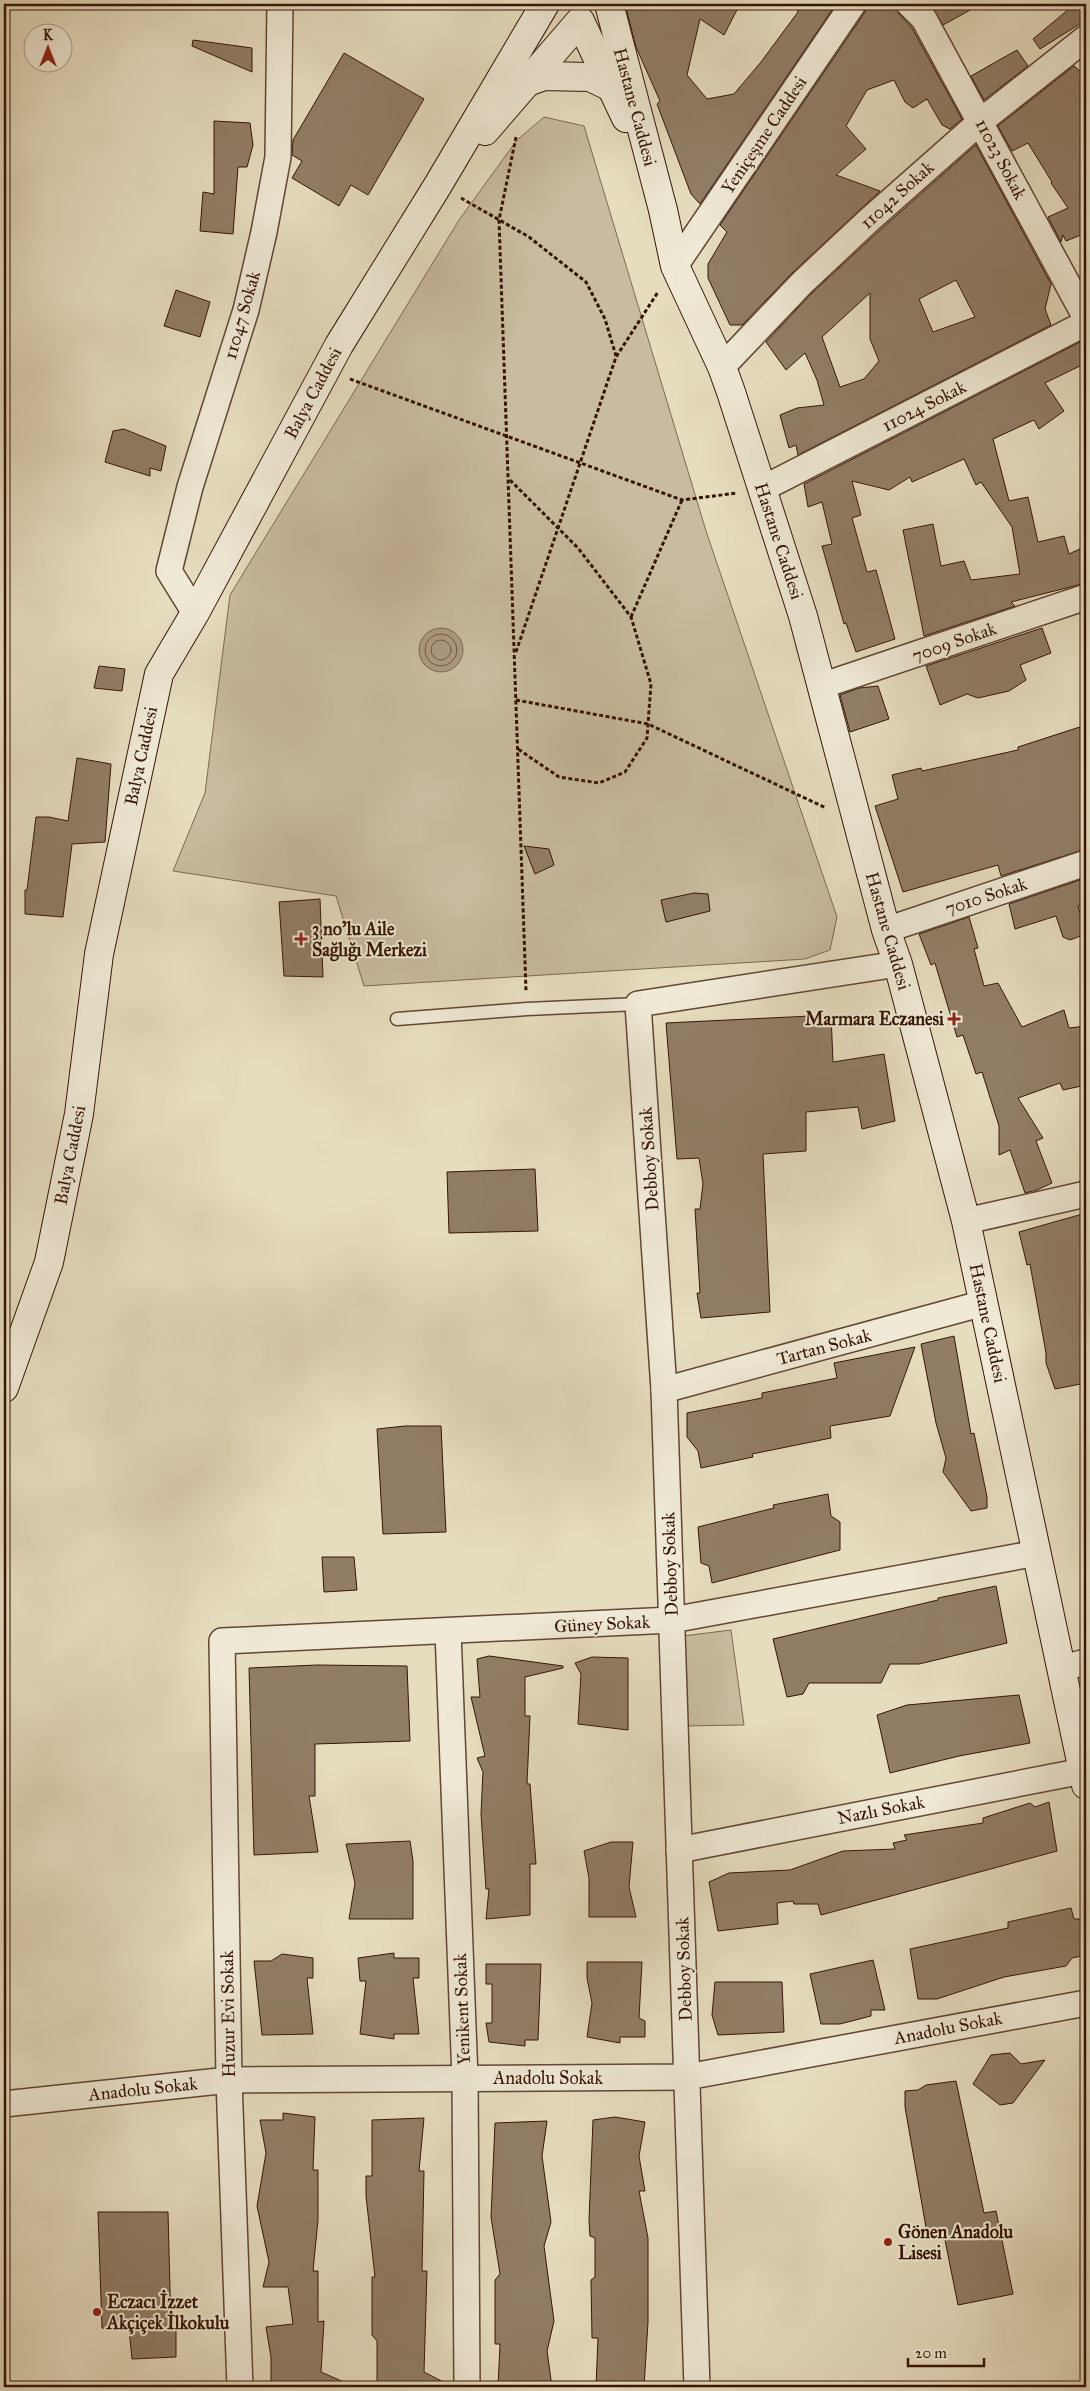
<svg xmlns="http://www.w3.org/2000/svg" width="1090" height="2391" viewBox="0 0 1090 2391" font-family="'IM FELL Great Primer',serif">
<rect width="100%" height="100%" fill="#e6ddbf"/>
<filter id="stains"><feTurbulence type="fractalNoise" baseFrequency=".004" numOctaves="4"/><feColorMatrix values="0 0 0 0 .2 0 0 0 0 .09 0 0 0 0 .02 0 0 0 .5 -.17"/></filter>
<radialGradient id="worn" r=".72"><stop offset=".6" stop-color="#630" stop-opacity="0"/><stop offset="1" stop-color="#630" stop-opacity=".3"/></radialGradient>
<!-- green -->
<g fill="#c8bb9f" stroke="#7e6852">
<path d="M 544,117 L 584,126 L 706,531 L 837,917 L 830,950 L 805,959 L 364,986 L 336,896 L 173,871 L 205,793 L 230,595 L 459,220 L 517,140 Z"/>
<path d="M 731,1630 L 744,1725 L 682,1726 L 683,1636 Z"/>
</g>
<!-- water -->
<circle fill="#aa9980" stroke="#7b644f" cx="441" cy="650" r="22"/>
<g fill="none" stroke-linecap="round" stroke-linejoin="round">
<!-- shore -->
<g stroke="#705742" stroke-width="1">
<circle cx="441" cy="650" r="16"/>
<circle cx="441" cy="650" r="10"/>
</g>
</g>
<!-- building -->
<g fill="#917d66" stroke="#351505" fill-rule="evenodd">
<path d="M 625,4 L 740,4 L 724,35 L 700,19 L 687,75 L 707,99 L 734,94 L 761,62 L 798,12 L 796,4 L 836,4 L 700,204 L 691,194 L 657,104 L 660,101 L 636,47 Z"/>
<path d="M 867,4 L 895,4 L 899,14 L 912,28 L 962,119 L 950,129 L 942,125 L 927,99 L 913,108 L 905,102 L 894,80 L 867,90 L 846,126 L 866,149 L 836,175 L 880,191 L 792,273 L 742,325 L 730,325 L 708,278 L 708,264 L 727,232 L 720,225 L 865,12 Z"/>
<path d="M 929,4 L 981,4 L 943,25 Z"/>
<path d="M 1075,4 L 1086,4 L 1086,20 L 1040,49 L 1033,39 Z"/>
<path d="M 193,40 L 252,48 L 252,72 L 192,46 Z"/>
<path d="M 1017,50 L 1028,66 L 984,100 L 971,76 Z"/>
<path d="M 344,53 L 424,99 L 368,195 L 351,185 L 339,206 L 292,178 L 302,161 L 292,155 L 293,140 Z"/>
<path d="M 1074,66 L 1086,76 L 1086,233 L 1066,241 L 1063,235 L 1061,242 L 1048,217 L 1068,208 L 1051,183 L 1052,182 L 1028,143 L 1012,151 L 998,126 Z"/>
<path d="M 214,121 L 250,123 L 253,145 L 247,167 L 238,167 L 233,234 L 200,231 L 203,192 L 214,194 Z"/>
<path d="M 976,145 L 1051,284 L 1045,309 L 1051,325 L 798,455 L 796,445 L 789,448 L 780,415 L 797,408 L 824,405 L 817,380 L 805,353 L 786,370 L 766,342 L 812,293 L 878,232 ZM 956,280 L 975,317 L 933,332 L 919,299 ZM 870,293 L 870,339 L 879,361 L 864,379 L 840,387 L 822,337 Z"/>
<path d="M 176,290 L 210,302 L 200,337 L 164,326 Z"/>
<path d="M 1086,339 L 1086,363 L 1045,383 L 1064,411 L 1039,429 L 1034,420 L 993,439 L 1009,501 L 1028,497 L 1038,542 L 1064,536 L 1069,554 L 1086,546 L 1086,583 L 1011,602 L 1015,606 L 924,636 L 903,530 L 933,524 L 941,566 L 964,561 L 971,580 L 1020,574 L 1012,527 L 981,482 L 976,485 L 964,459 L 912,482 L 910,477 L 889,490 L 852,481 L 861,515 L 852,518 L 867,572 L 876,570 L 895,639 L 856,652 L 846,623 L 844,624 L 822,546 L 832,544 L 822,502 L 808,507 L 804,484 Z"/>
<path d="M 124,429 L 166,446 L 161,471 L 150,468 L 150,476 L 105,462 L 113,431 Z"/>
<path d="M 1042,628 L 1051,653 L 1020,665 L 1026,680 L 1009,691 L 978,698 L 967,694 L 940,705 L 926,666 Z"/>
<path d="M 99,666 L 125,669 L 122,691 L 94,688 Z"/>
<path d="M 878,686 L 889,719 L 850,732 L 840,695 L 859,688 Z"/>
<path d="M 1086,725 L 1086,849 L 1001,876 L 998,865 L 903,892 L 875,806 L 898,799 L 892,775 L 921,768 L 922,771 L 1018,750 L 1018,747 Z"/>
<path d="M 77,758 L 111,764 L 105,842 L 72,844 L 63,917 L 25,914 L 25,890 L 27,890 L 36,817 L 49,817 L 68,821 Z"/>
<path d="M 524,846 L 549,849 L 554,865 L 535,874 Z"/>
<path d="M 1086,878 L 1086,905 L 1078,906 L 1086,934 L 1070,940 L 1063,937 L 1056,916 L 1015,929 L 1009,904 Z"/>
<path d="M 694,893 L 708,894 L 710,911 L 666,922 L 661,900 Z"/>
<path d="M 320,899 L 323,977 L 284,976 L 279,902 Z"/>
<path d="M 969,917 L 978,948 L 974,949 L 984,986 L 998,983 L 1022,1027 L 1064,1010 L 1069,1028 L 1086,1026 L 1086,1085 L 1063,1090 L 1060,1083 L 1018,1098 L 1043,1138 L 1036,1141 L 1052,1183 L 1037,1190 L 1025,1193 L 1010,1150 L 999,1155 L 999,1126 L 982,1072 L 976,1074 L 963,1035 L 957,1037 L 935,963 L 931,965 L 919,934 Z"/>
<path d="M 831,1015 L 833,1062 L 884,1054 L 895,1121 L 862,1129 L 858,1107 L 806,1112 L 806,1151 L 763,1154 L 770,1312 L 701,1318 L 697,1293 L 700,1293 L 695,1209 L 700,1209 L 703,1184 L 699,1158 L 677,1159 L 666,1023 Z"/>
<path d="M 535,1169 L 538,1231 L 449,1233 L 447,1172 Z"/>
<path d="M 1086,1213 L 1086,1383 L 1055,1389 L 1046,1363 L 1046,1353 L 1030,1264 L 1027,1265 L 1019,1232 Z"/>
<path d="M 954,1336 L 971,1434 L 974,1433 L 987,1497 L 987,1508 L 971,1511 L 943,1472 L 946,1458 L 936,1423 L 921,1344 Z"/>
<path d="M 915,1347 L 890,1416 L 830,1426 L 831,1438 L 752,1454 L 753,1457 L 701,1468 L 698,1451 L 687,1437 L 687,1413 L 762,1398 L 762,1393 L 837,1378 L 834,1363 Z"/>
<path d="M 405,1426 L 441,1426 L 446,1532 L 383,1534 L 377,1429 Z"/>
<path d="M 828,1494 L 831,1516 L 840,1522 L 840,1550 L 712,1583 L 709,1566 L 701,1563 L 698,1527 L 774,1508 L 773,1505 Z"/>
<path d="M 322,1557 L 354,1557 L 357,1590 L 324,1592 Z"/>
<path d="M 996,1586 L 1007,1643 L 919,1664 L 890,1664 L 881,1683 L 809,1683 L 803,1694 L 787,1697 L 773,1639 L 938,1600 L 938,1598 Z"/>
<path d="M 489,1656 L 563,1666 L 563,1668 L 525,1677 L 525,1716 L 530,1716 L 527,1784 L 530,1784 L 536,1864 L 530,1864 L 530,1915 L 486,1919 L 489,1889 L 486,1889 L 481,1814 L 483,1772 L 477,1758 L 485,1756 L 471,1697 L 480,1697 L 477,1659 Z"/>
<path d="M 592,1657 L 628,1658 L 628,1730 L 578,1724 L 581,1674 L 575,1663 Z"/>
<path d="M 317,1665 L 407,1666 L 410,1741 L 315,1744 L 315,1796 L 309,1796 L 318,1852 L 254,1855 L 249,1668 Z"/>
<path d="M 1019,1695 L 1030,1743 L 959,1756 L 890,1773 L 877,1715 L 907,1705 Z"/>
<path d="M 1049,1802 L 1057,1851 L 821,1915 L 818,1904 L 794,1904 L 793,1901 L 777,1903 L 778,1924 L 718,1931 L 709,1882 L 729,1873 L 790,1870 L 843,1851 L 895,1849 L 893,1843 L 907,1840 L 904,1835 L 983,1823 L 983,1818 L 1030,1803 L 1035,1807 Z"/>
<path d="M 410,1841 L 413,1861 L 413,1919 L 349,1919 L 355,1883 L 346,1844 Z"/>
<path d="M 611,1842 L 633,1842 L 629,1887 L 636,1917 L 589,1917 L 589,1878 L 584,1851 Z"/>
<path d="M 1071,1908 L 1074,1919 L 1080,1919 L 1086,1955 L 1072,1958 L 1066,1966 L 1004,1977 L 937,1999 L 918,1999 L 910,1949 L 1008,1928 L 1008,1922 Z"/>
<path d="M 394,1953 L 394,1958 L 419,1958 L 419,1978 L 413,1978 L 419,2034 L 394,2034 L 394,2039 L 360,2034 L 366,1981 L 360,1981 L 358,1958 Z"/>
<path d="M 282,1954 L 313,1958 L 313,1978 L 307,1978 L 313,2034 L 262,2035 L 254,1961 L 271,1961 Z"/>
<path d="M 873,1960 L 885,2010 L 871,2010 L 871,2016 L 840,2024 L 821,2024 L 810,1974 Z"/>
<path d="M 587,1962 L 642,1962 L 639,2018 L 645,2021 L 645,2037 L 620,2037 L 620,2043 L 587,2037 L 592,2003 L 587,1978 Z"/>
<path d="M 486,1964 L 541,1964 L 538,2040 L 525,2040 L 525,2046 L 489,2042 L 486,2023 L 492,2023 L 492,1984 L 486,1984 Z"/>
<path d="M 715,1982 L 782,1982 L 784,2032 L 718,2035 L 712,2015 Z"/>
<path d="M 1010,2053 L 1021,2064 L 1045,2060 L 1013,2103 L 1000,2105 L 973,2084 L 991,2055 Z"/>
<path d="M 956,2081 L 984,2213 L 996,2211 L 1013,2294 L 958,2305 L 943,2230 L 927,2233 L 905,2107 L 905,2091 L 918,2090 L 926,2085 Z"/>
<path d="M 283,2113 L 315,2117 L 313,2170 L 318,2170 L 318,2220 L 313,2271 L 318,2271 L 318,2322 L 324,2321 L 321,2372 L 355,2387 L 271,2387 L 271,2357 L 266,2327 L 293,2324 L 288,2287 L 263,2287 L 269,2262 L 257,2206 L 266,2153 L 260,2120 L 283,2120 Z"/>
<path d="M 615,2117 L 645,2122 L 639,2156 L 645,2191 L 639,2191 L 648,2238 L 648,2322 L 644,2387 L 596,2387 L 598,2338 L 592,2338 L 591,2280 L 595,2277 L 595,2238 L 590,2236 L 589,2220 L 593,2120 Z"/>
<path d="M 424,2118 L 419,2171 L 424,2171 L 422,2271 L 427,2271 L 424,2372 L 453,2387 L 377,2387 L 377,2341 L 372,2335 L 372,2277 L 375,2277 L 366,2196 L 366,2176 L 372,2176 L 372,2120 Z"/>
<path d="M 547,2121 L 542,2156 L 551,2222 L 544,2246 L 554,2321 L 547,2351 L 552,2387 L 498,2387 L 500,2344 L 495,2344 L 495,2280 L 500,2274 L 491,2217 L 495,2123 Z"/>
<path d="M 98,2212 L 168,2212 L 171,2328 L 176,2327 L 176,2357 L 132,2359 L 129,2329 L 102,2328 Z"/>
</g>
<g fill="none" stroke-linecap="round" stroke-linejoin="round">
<defs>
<path id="lane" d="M 397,1019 L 527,1009 L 638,1004"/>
<g id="street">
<path d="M 909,4 L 924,19 L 1086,318"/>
<path d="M 675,266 L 853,4"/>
<path d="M 722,367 L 802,283 L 868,221 L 981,121 L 1086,38"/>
<path d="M 762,489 L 1086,323"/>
<path d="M 195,613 L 169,571 L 190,487 L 246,310 L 264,232 L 278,157 L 280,4"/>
<path d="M 821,686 L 1086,597"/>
<path d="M 886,930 L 1086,863"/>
<path d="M 966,1221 L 1086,1194"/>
<path d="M 664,1390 L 984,1303"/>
<path d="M 448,1631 L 465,2079 L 467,2387"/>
<path d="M 1062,1668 L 1086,1662"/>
<path d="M 679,1850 L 1083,1771"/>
<path d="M 4,2104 L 229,2080 L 687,2077 L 1086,2003"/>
<path d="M 240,2387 L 229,2080 L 222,1641 L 672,1620 L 1037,1553"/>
<path d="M 697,2387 L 664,1390 L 638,1004 L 898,964"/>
</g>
<g id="secondary">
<path d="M 609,4 L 663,210 L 675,266 L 722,367 L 731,392 L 803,616 L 886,930 L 898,964 L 966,1221 L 1086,1785"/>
<path d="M 527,82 L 544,76 L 590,77 L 611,87"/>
<path d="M 485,131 L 580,21 L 626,118"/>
<path d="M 4,1388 L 49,1262 L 79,1114 L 99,954 L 159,674 L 195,613 L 339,345 L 438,185 L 545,4"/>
</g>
</defs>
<!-- lane casing -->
<use href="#lane" stroke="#614734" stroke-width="15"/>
<!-- street casing -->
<use href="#street" stroke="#614734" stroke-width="28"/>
<!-- secondary casing -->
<use href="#secondary" stroke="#351505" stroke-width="30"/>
<!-- path -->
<g stroke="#351505" stroke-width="3" stroke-dasharray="4 2.5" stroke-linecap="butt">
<path d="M 516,137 L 499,220 L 526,991"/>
<path d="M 461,198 L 529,237 L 586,282 L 605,319 L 616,356"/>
<path d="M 350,379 L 682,500 L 737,493"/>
<path d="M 510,480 L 578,548 L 631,617 L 651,684 L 647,738 L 625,772 L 599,783 L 559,777 L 518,749"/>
<path d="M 631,617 L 682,500"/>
<path d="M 516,652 L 616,357 L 658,292"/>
<path d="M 516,700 L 648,724 L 826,808"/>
</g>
<!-- lane -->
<use href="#lane" stroke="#efe9d5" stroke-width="12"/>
<!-- street -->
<use href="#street" stroke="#efe9d5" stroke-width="25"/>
<!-- secondary -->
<use href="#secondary" stroke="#efe9d5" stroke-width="28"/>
</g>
<!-- markers -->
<g fill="#8f2418" stroke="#efe9d5" stroke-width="2">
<path d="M298.5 931.5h5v5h5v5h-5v5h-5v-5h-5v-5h5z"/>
<path d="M951.5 1011.5h5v5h5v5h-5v5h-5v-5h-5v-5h5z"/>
<circle cx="888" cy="2242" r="5"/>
<circle cx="97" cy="2312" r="5"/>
</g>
<g text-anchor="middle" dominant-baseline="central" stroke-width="4" stroke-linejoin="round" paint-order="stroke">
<!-- street labels -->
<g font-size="18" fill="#351505" stroke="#efe9d5">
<text transform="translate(635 107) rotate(75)">Hastane Caddesi</text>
<text transform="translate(764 135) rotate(-56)">Yeniçeşme Caddesi</text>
<text transform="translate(1001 159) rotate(62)">11023 Sokak</text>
<text transform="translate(897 195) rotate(-42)">11042 Sokak</text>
<text transform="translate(242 315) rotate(-74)">11047 Sokak</text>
<text transform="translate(313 393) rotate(-62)">Balya Caddesi</text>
<text transform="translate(924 406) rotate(-27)">11024 Sokak</text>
<text transform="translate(779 541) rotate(72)">Hastane Caddesi</text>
<text transform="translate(954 642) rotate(-19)">7009 Sokak</text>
<text transform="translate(141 756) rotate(-78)">Balya Caddesi</text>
<text transform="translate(986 896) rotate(-18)">7010 Sokak</text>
<text transform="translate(888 931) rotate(74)">Hastane Caddesi</text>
<text transform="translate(70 1155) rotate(-79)">Balya Caddesi</text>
<text transform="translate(649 1159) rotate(-94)">Debboy Sokak</text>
<text transform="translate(988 1323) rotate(78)">Hastane Caddesi</text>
<text transform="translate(824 1347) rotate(-15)">Tartan Sokak</text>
<text transform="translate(670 1564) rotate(-92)">Debboy Sokak</text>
<text transform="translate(602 1624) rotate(-3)">Güney Sokak</text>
<text transform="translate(881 1810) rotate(-11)">Nazlı Sokak</text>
<text transform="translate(684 1969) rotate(-92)">Debboy Sokak</text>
<text transform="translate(462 2009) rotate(-92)">Yenikent Sokak</text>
<text transform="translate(228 2014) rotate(-91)">Huzur Evi Sokak</text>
<text transform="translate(948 2028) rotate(-11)">Anadolu Sokak</text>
<text x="548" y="2078">Anadolu Sokak</text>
<text transform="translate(143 2089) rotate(-6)">Anadolu Sokak</text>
</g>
<!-- poi labels -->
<g font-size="18" font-weight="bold" fill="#351505" stroke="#efe9d5" text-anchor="start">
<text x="312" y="929">3 no'lu Aile<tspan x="312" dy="21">Sağlığı Merkezi</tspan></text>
<text x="944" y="1019" text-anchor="end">Marmara Eczanesi</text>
<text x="898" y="2232">Gönen Anadolu<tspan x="898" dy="21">Lisesi</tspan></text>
<text x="107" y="2302">Eczacı İzzet<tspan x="107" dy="21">Akçiçek İlkokulu</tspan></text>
</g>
</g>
<!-- margin -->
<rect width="1090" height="2391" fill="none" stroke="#e6ddbf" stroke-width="20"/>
<rect x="5" y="5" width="1080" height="2381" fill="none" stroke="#351505" stroke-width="2.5"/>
<rect x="10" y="10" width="1070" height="2371" fill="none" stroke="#351505"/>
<!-- north arrow -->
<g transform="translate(48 48)"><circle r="24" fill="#efe9d5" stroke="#a59482"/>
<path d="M0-4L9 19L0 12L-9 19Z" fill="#8f2418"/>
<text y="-8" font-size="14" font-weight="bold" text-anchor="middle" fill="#351505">K</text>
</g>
<!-- scale -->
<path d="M908 2358v8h76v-8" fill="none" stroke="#351505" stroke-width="2.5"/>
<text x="915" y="2358" font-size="15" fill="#351505" stroke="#efe9d5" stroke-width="4" paint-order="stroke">20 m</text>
<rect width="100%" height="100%" filter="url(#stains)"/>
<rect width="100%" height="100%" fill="url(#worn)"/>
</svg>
